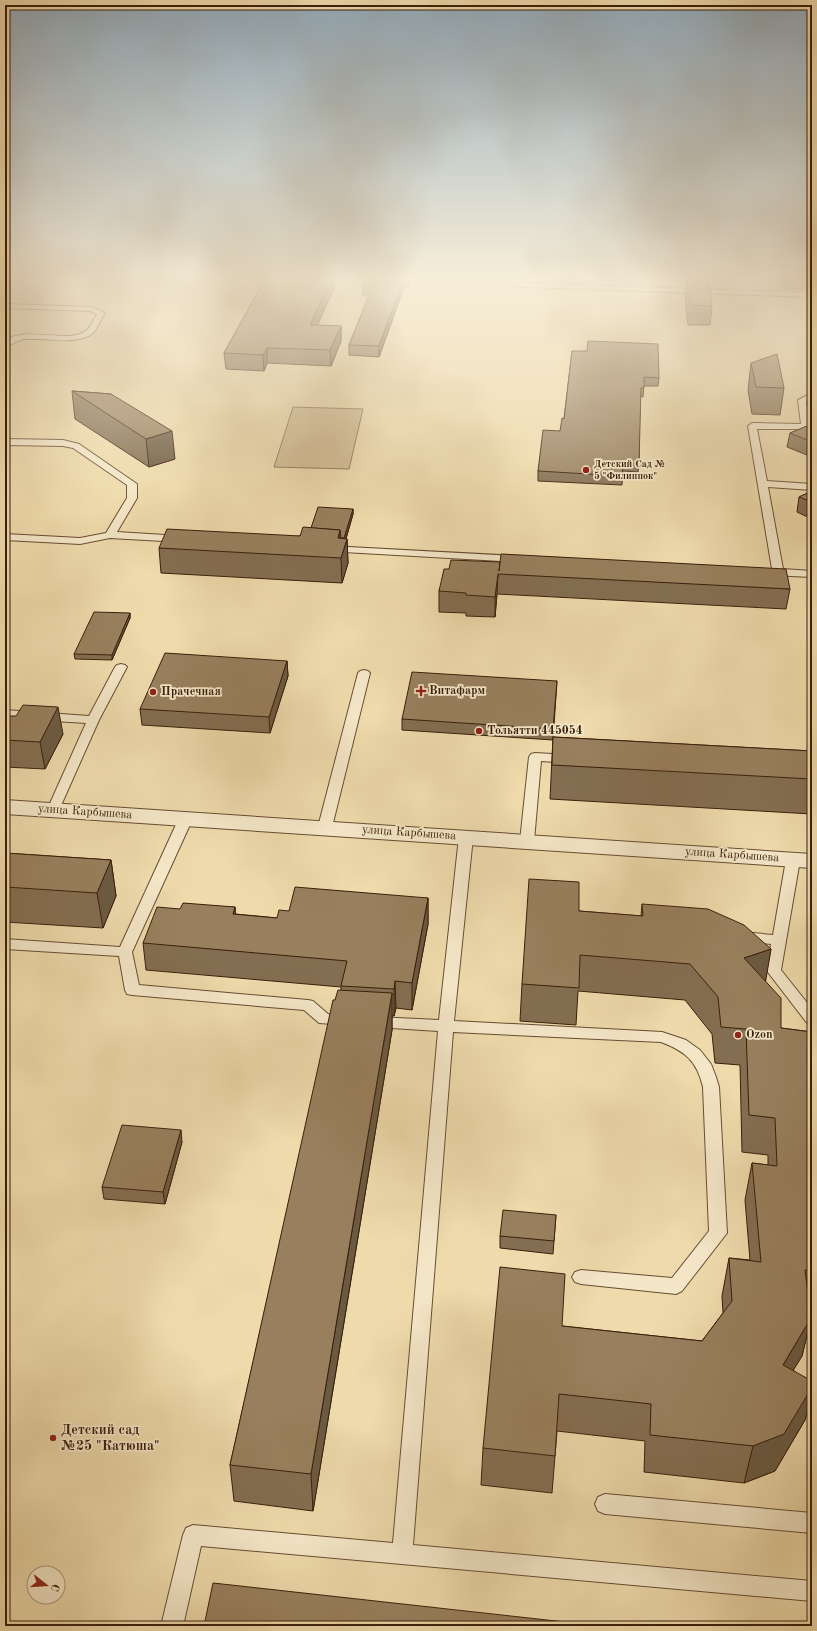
<svg xmlns="http://www.w3.org/2000/svg" width="817" height="1631" viewBox="0 0 817 1631" font-family="'Old Standard TT',serif">
<rect width="100%" height="100%" fill="#eedaab"/>
<filter id="stains"><feTurbulence type="fractalNoise" baseFrequency=".005" numOctaves="4"/><feColorMatrix values="0 0 0 0 .2 0 0 0 0 .09 0 0 0 0 .02 0 0 0 .5 -.17"/></filter>
<radialGradient id="worn" r=".72"><stop offset=".6" stop-color="#630" stop-opacity="0"/><stop offset="1" stop-color="#630" stop-opacity=".3"/></radialGradient>
<!-- green -->
<path fill="#d0ba90" stroke="#866c4e" d="M 293,407 L 363,409 L 349,469 L 274,467 Z"/>
<g fill="none" stroke-linecap="round" stroke-linejoin="round">
<defs>
<g id="service">
<path d="M 16,277 L 23,277 L 8,296 L 5,296 L 5,289 Z"/>
<path d="M 473,277 L 491,277 L 526,283 L 727,290 L 726,277 L 734,277 L 735,290 L 812,293 L 812,297 L 526,287 L 476,279 Z"/>
<path d="M 5,304 L 91,307 L 105,313 C 101,319 97,330 92,334 C 74,346 45,337 25,339 C 17,340 12,345 5,347 L 5,341 C 26,325 70,345 87,330 C 91,326 94,319 97,314 L 90,311 L 5,308 Z"/>
<path d="M 812,393 L 812,399 L 806,401 L 810,427 L 809,429 L 757,429 L 767,481 L 812,484 L 812,490 L 768,487 L 783,569 L 812,571 L 812,577 L 770,575 L 765,572 L 766,570 L 772,569 L 748,426 L 752,423 L 801,424 L 798,400 Z"/>
<path d="M 5,439 L 63,440 L 79,444 L 137,484 L 137,498 L 117,532 L 181,536 L 186,539 L 181,542 L 110,538 L 80,544 L 5,540 L 5,534 L 80,538 L 106,533 L 127,498 L 127,485 L 73,448 L 63,446 L 5,445 Z"/>
<path d="M 330,546 L 517,556 L 522,559 L 517,562 L 326,551 L 325,549 L 326,547 Z"/>
<path d="M 121,664 L 125,665 L 127,667 L 99,720 L 59,810 L 58,813 L 48,813 L 47,810 L 86,723 L 5,718 L 5,710 L 89,716 L 115,667 L 117,665 Z"/>
<path d="M 364,670 L 368,671 L 370,673 L 332,827 L 330,830 L 320,830 L 318,827 L 358,673 L 360,671 Z"/>
<path d="M 535,753 L 569,755 L 573,756 L 575,759 L 573,762 L 569,763 L 541,761 L 534,841 L 532,844 L 522,844 L 520,841 L 529,757 L 531,754 Z"/>
<path d="M 186,814 L 191,815 L 193,818 L 132,952 L 139,985 L 308,1000 L 313,1001 L 328,1014 L 351,1016 L 354,1020 L 351,1024 L 346,1025 L 319,1023 L 304,1010 L 132,995 L 127,994 L 125,990 L 119,956 L 5,949 L 5,939 L 120,947 L 179,818 L 181,815 Z"/>
<path d="M 466,833 L 471,834 L 473,837 L 454,1021 L 662,1032 L 686,1040 L 700,1050 L 711,1064 L 716,1077 L 719,1087 L 727,1233 L 682,1291 L 676,1294 L 581,1284 L 575,1282 L 572,1277 L 575,1272 L 581,1270 L 672,1278 L 709,1231 L 703,1087 C 697,1061 685,1051 661,1042 L 453,1032 L 413,1545 L 812,1581 L 812,1601 L 201,1546 L 183,1626 L 161,1626 L 183,1535 L 186,1528 L 193,1525 L 393,1543 L 438,1031 L 376,1027 L 371,1026 L 368,1022 L 371,1018 L 376,1017 L 439,1020 L 459,837 L 461,834 Z"/>
<path d="M 793,856 L 798,857 L 800,860 L 781,970 L 812,1009 L 812,1024 L 807,1023 L 767,971 L 771,944 L 738,940 L 736,937 L 738,934 L 743,932 L 773,935 L 786,860 L 788,857 Z"/>
<path d="M 605,1494 L 812,1513 L 812,1533 L 605,1514 L 598,1511 L 595,1504 L 598,1497 Z"/>
</g>
<path id="tertiary" d="M 5,800 L 812,854 L 812,868 L 5,814 Z"/>
</defs>
<!-- service casing -->
<use href="#service" stroke="#684d33" stroke-width="2"/>
<!-- tertiary casing -->
<use href="#tertiary" stroke="#684d33" stroke-width="2"/>
<!-- service -->
<use href="#service" fill="#f4e7c8" fill-rule="evenodd"/>
<!-- tertiary -->
<use href="#tertiary" fill="#f4e7c8" fill-rule="evenodd"/>
</g>
<!-- wall -->
<g fill="#836e51" stroke="#3b1e0b">
<path d="M 266,277 L 333,277 L 334,288 L 317,325 L 341,326 L 341,341 L 331,366 L 267,363 L 264,371 L 226,369 L 224,353 Z"/>
<path d="M 366,277 L 412,277 L 408,288 L 404,287 L 379,357 L 349,355 L 349,345 L 369,296 L 363,296 L 363,286 Z"/>
<path d="M 783,277 L 812,277 L 812,289 L 783,289 L 782,283 Z"/>
<path d="M 687,278 L 712,306 L 710,325 L 688,325 L 685,298 Z"/>
<path d="M 572,351 L 659,378 L 658,386 L 644,386 L 643,397 L 640,396 L 639,463 L 638,472 L 623,471 L 622,485 L 538,481 L 538,471 L 560,431 L 564,419 Z"/>
<path d="M 751,363 L 784,388 L 780,415 L 752,414 L 748,390 Z"/>
<path d="M 72,391 L 111,394 L 175,459 L 149,467 L 75,419 Z"/>
<path d="M 812,424 L 812,457 L 787,447 L 790,433 Z"/>
<path d="M 812,491 L 812,519 L 797,512 L 799,497 Z"/>
<path d="M 353,509 L 353,514 L 346,539 L 347,539 L 348,563 L 342,583 L 161,573 L 159,548 L 300,536 L 311,528 Z"/>
<path d="M 449,569 L 790,589 L 786,609 L 497,594 L 495,617 L 466,616 L 466,613 L 439,612 L 439,591 Z"/>
<path d="M 130,613 L 130,618 L 112,660 L 75,659 L 74,654 Z"/>
<path d="M 287,661 L 288,676 L 270,733 L 142,725 L 140,709 Z"/>
<path d="M 557,681 L 553,740 L 402,730 L 402,719 Z"/>
<path d="M 5,716 L 63,734 L 45,769 L 5,767 Z"/>
<path d="M 553,737 L 812,751 L 812,814 L 550,799 Z"/>
<path d="M 5,853 L 111,860 L 116,896 L 103,928 L 5,922 Z"/>
<path d="M 428,898 L 428,924 L 412,1010 L 396,1008 L 394,1016 L 392,1016 L 392,1030 L 313,1511 L 234,1501 L 230,1465 L 335,1000 L 341,990 L 341,987 L 146,970 L 143,943 L 180,909 L 235,907 L 235,914 L 277,918 L 289,911 Z"/>
<path d="M 642,904 L 771,949 L 765,981 L 781,1028 L 812,1032 L 812,1309 L 810,1309 L 811,1318 L 802,1356 L 793,1370 L 812,1387 L 812,1394 L 805,1420 L 775,1471 L 744,1483 L 644,1472 L 645,1441 L 557,1431 L 555,1456 L 552,1493 L 481,1485 L 483,1448 L 562,1326 L 702,1341 L 723,1313 L 722,1296 L 729,1258 L 750,1260 L 745,1200 L 752,1163 L 768,1165 L 768,1155 L 742,1152 L 740,1065 L 715,1063 L 712,1034 L 685,1000 L 578,991 L 576,1025 L 520,1021 L 522,984 L 579,911 L 641,916 Z"/>
<path d="M 182,1142 L 165,1204 L 104,1199 L 102,1187 Z"/>
<path d="M 556,1215 L 553,1254 L 500,1248 L 500,1236 Z"/>
</g>
<!-- shaded-wall -->
<g fill="#6a5a42" stroke="#3b1e0b">
<path d="M 332,277 L 333,277 L 334,288 L 311,340 L 310,325 Z"/>
<path d="M 408,277 L 412,277 L 408,288 Z"/>
<path d="M 404,278 L 404,287 L 379,357 L 379,346 Z"/>
<path d="M 341,326 L 341,341 L 331,366 L 330,350 Z"/>
<path d="M 267,348 L 267,363 L 264,371 L 263,355 Z"/>
<path d="M 172,431 L 175,459 L 149,467 L 146,439 Z"/>
<path d="M 353,509 L 353,514 L 344,545 L 343,540 Z"/>
<path d="M 340,530 L 341,554 L 338,538 Z"/>
<path d="M 347,539 L 348,563 L 342,583 L 341,558 Z"/>
<path d="M 498,574 L 497,594 L 495,617 L 495,597 Z"/>
<path d="M 130,613 L 130,618 L 112,660 L 112,655 Z"/>
<path d="M 287,661 L 288,676 L 270,733 L 269,717 Z"/>
<path d="M 58,707 L 63,734 L 45,769 L 40,742 Z"/>
<path d="M 111,860 L 116,896 L 103,928 L 97,893 Z"/>
<path d="M 428,898 L 428,924 L 412,1010 L 412,983 Z"/>
<path d="M 235,907 L 237,934 L 233,914 Z"/>
<path d="M 771,949 L 765,985 L 744,958 Z"/>
<path d="M 395,981 L 396,1008 L 394,1016 L 394,989 Z"/>
<path d="M 392,993 L 392,1030 L 313,1511 L 311,1474 Z"/>
<path d="M 181,1130 L 182,1142 L 165,1204 L 163,1192 Z"/>
<path d="M 811,1318 L 802,1356 L 774,1402 L 783,1365 Z"/>
<path d="M 812,1387 L 812,1394 L 805,1420 L 775,1471 L 744,1483 L 753,1446 Z"/>
</g>
<!-- building -->
<g fill="#98805e" stroke="#3b1e0b">
<path d="M 266,277 L 332,277 L 310,325 L 341,326 L 330,350 L 267,348 L 263,355 L 224,353 Z"/>
<path d="M 366,277 L 408,277 L 404,278 L 379,346 L 349,345 L 373,286 L 363,286 Z"/>
<path d="M 687,278 L 709,279 L 712,306 L 691,305 Z"/>
<path d="M 588,341 L 658,344 L 659,378 L 644,377 L 644,388 L 641,388 L 639,463 L 623,462 L 622,476 L 538,471 L 543,430 L 560,431 L 562,418 L 564,419 L 572,351 L 587,351 Z"/>
<path d="M 777,354 L 784,388 L 756,387 L 751,363 Z"/>
<path d="M 72,391 L 111,394 L 172,431 L 146,439 Z"/>
<path d="M 812,424 L 812,442 L 790,433 Z"/>
<path d="M 812,491 L 812,502 L 799,497 Z"/>
<path d="M 318,507 L 353,509 L 344,538 L 341,538 L 340,530 L 311,528 Z"/>
<path d="M 303,527 L 340,530 L 338,538 L 347,539 L 341,558 L 159,548 L 167,529 L 300,536 Z"/>
<path d="M 501,554 L 786,569 L 790,589 L 498,574 L 495,597 L 466,595 L 466,593 L 439,591 L 444,569 L 449,569 L 451,560 L 500,562 L 499,571 Z"/>
<path d="M 94,612 L 130,613 L 112,655 L 74,654 Z"/>
<path d="M 165,653 L 287,661 L 269,717 L 140,709 Z"/>
<path d="M 412,672 L 557,681 L 553,729 L 402,719 Z"/>
<path d="M 23,705 L 58,707 L 40,742 L 5,740 L 5,716 L 16,716 Z"/>
<path d="M 553,737 L 812,751 L 812,779 L 552,765 Z"/>
<path d="M 5,853 L 111,860 L 97,893 L 5,887 Z"/>
<path d="M 529,879 L 579,882 L 579,911 L 643,916 L 642,904 L 708,909 L 744,925 L 771,949 L 744,958 L 781,998 L 781,1028 L 812,1032 L 812,1270 L 805,1270 L 811,1318 L 783,1365 L 812,1381 L 812,1387 L 784,1434 L 753,1446 L 650,1435 L 651,1404 L 559,1394 L 555,1456 L 483,1448 L 500,1267 L 565,1274 L 562,1326 L 702,1341 L 732,1301 L 729,1258 L 761,1262 L 752,1163 L 777,1166 L 775,1118 L 749,1115 L 746,1029 L 721,1027 L 718,997 L 690,964 L 580,955 L 579,988 L 522,984 Z"/>
<path d="M 295,887 L 428,898 L 412,983 L 395,981 L 394,989 L 341,986 L 347,961 L 143,943 L 157,907 L 180,909 L 183,903 L 235,907 L 233,914 L 277,918 L 279,910 L 289,911 Z"/>
<path d="M 338,990 L 392,993 L 311,1474 L 230,1465 L 333,1000 L 335,1000 Z"/>
<path d="M 122,1125 L 181,1130 L 163,1192 L 102,1187 Z"/>
<path d="M 503,1210 L 556,1215 L 554,1241 L 500,1236 Z"/>
<path d="M 213,1583 L 601,1626 L 204,1626 Z"/>
</g>
<!-- sky -->
<linearGradient id="sky" x2="0" y2="1"><stop stop-color="#92aaba"/><stop offset="0.55" stop-color="#f7eed9"/><stop offset="1" stop-color="#f7eed9" stop-opacity="0"/></linearGradient>
<rect width="817" height="506" fill="url(#sky)"/>
<!-- markers -->
<g fill="#8f2418" stroke="#f4e7c8" stroke-width="1.5">
<circle cx="586" cy="470" r="4"/>
<path d="M419 685h4v4h4v4h-4v4h-4v-4h-4v-4h4z"/>
<circle cx="153" cy="692" r="4"/>
<circle cx="479" cy="731" r="4"/>
<circle cx="738" cy="1035" r="4"/>
<circle cx="53" cy="1438" r="4"/>
</g>
<g text-anchor="middle" dominant-baseline="central" stroke-width="3.5" stroke-linejoin="round" paint-order="stroke">
<!-- far-poi labels -->
<g font-size="10" font-weight="bold" fill="#3b1e0b" stroke="#f4e7c8" text-anchor="start">
<text x="594" y="464">Детский Сад №<tspan x="594" dy="12">5 "Филиппок"</tspan></text>
</g>
<!-- poi labels -->
<g font-size="12" font-weight="bold" fill="#3b1e0b" stroke="#f4e7c8" text-anchor="start">
<text x="429" y="691">Витафарм</text>
<text x="161" y="692">Прачечная</text>
<text x="487" y="731">Тольятти 445054</text>
<text x="746" y="1035">Ozon</text>
</g>
<!-- street labels -->
<g font-size="12" fill="#3b1e0b" stroke="#f4e7c8">
<text transform="translate(85 812) rotate(4)">улица Карбышева</text>
<text transform="translate(409 833) rotate(4)">улица Карбышева</text>
<text transform="translate(732 855) rotate(4)">улица Карбышева</text>
</g>
<!-- near-poi labels -->
<g font-size="14" font-weight="bold" fill="#3b1e0b" stroke="#f4e7c8" text-anchor="start">
<text x="61" y="1430">Детский сад<tspan x="61" dy="16">№25 "Катюша"</tspan></text>
</g>
</g>
<!-- margin -->
<rect width="817" height="1631" fill="none" stroke="#eedaab" stroke-width="20"/>
<rect x="6" y="6" width="805" height="1619" fill="none" stroke="#3b1e0b" stroke-width="2"/>
<rect x="10" y="10" width="797" height="1611" fill="none" stroke="#3b1e0b"/>
<!-- north arrow -->
<g transform="translate(46 1585) rotate(107)"><circle r="19" fill="#f4e7c8" stroke="#aa977c"/>
<path d="M0-3L7 15L0 10L-7 15Z" fill="#8f2418"/>
<text y="-6" font-size="11" font-weight="bold" text-anchor="middle" fill="#3b1e0b">С</text>
</g>
<rect width="100%" height="100%" filter="url(#stains)"/>
<rect width="100%" height="100%" fill="url(#worn)"/>
</svg>
